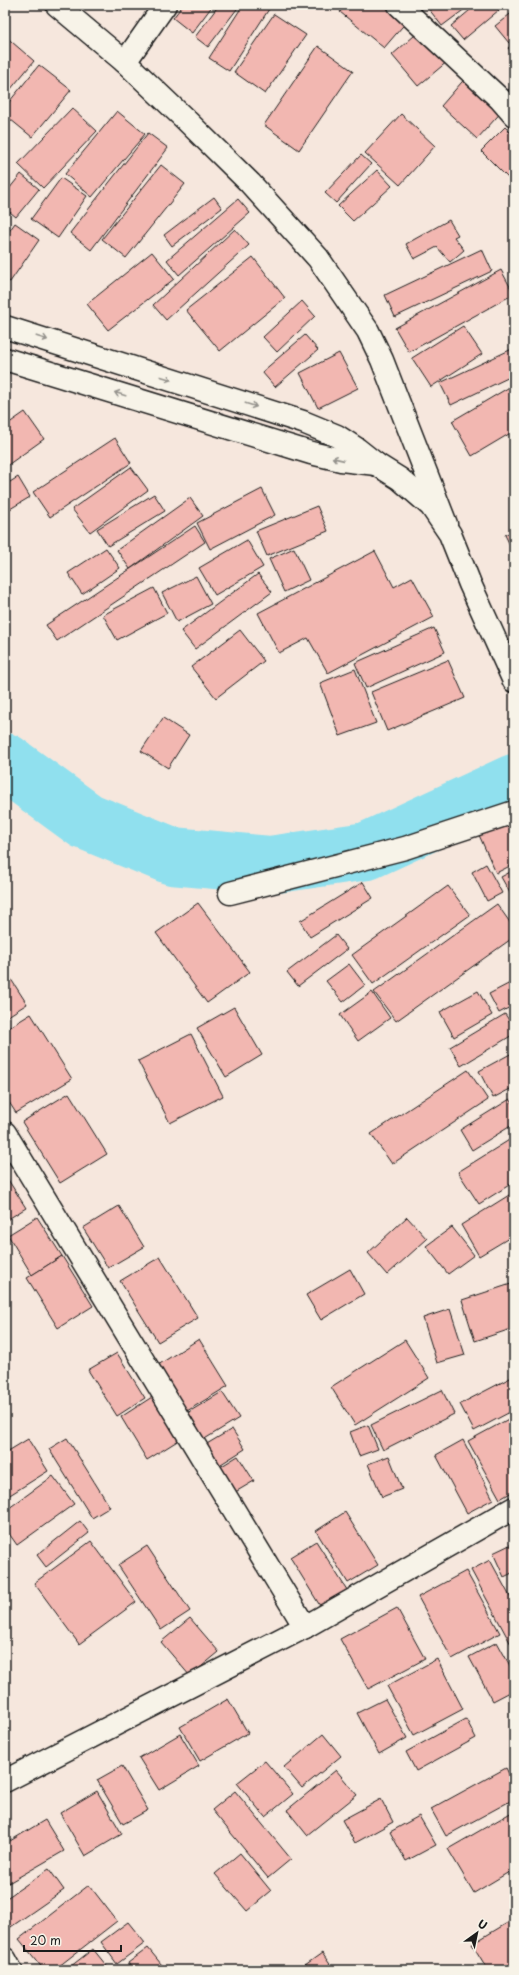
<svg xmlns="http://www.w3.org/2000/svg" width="519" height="1975" viewBox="0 0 519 1975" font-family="'Playpen Sans',sans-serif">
<rect width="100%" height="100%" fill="#f6e7dd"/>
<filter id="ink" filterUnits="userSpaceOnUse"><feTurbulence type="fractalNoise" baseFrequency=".025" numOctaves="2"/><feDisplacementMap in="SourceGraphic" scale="8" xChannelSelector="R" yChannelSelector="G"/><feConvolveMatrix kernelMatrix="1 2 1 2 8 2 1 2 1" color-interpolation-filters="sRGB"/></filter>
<g filter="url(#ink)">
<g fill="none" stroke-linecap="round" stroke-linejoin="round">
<!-- river -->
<path stroke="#90e0ee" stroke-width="58" d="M 5,762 L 86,821 L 172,856 L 270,865 L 367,851 L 514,783"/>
</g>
<!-- building -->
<g fill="#f2b7b1" stroke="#1c1c1c">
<path d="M 183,5 L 213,5 L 192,33 L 173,18 Z"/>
<path d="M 219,5 L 240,5 L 208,47 L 195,37 Z"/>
<path d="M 243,5 L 263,5 L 269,9 L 229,71 L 209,58 Z"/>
<path d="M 345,5 L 390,5 L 408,20 L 384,48 L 340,12 Z"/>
<path d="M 432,5 L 470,5 L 442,26 L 428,8 Z"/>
<path d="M 476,5 L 505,5 L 463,40 L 451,26 Z"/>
<path d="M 514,11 L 514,39 L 509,43 L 495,26 Z"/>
<path d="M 274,14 L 306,35 L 265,94 L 234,72 Z"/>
<path d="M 422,29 L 448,61 L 418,86 L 392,55 Z"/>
<path d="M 5,36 L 34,61 L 5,96 Z"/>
<path d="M 514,43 L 514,55 L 508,48 Z"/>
<path d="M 318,46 L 353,71 L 299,150 L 264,125 Z"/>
<path d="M 39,65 L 71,90 L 32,137 L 5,115 L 5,107 Z"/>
<path d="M 468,75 L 505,108 L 477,139 L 441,106 Z"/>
<path d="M 514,85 L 514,98 L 507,91 Z"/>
<path d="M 72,108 L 97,131 L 43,188 L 18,164 Z"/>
<path d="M 117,111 L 145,134 L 92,197 L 65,174 Z"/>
<path d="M 401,114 L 435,146 L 400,185 L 365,153 Z"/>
<path d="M 505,127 L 514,136 L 514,184 L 481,151 Z"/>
<path d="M 148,133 L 168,148 L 91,250 L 70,233 Z"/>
<path d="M 361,155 L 371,164 L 336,203 L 325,193 Z"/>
<path d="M 161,165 L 185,184 L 126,258 L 102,239 Z"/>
<path d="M 377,170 L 392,186 L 353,221 L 338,206 Z"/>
<path d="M 21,174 L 39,189 L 16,217 L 5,208 L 5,194 Z"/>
<path d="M 61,178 L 87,196 L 58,238 L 31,219 Z"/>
<path d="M 214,197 L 222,208 L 172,246 L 164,235 Z"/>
<path d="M 238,199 L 250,213 L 179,275 L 167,260 Z"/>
<path d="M 449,220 L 458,235 L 454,237 L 464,250 L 450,262 L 437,247 L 414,259 L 406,244 Z"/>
<path d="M 15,223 L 39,240 L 10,282 L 5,279 L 5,237 Z"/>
<path d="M 235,229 L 249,245 L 166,320 L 153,305 Z"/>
<path d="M 482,249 L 492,271 L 395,317 L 385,295 Z"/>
<path d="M 152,252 L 174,279 L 108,330 L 87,304 Z"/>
<path d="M 253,257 L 285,298 L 220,351 L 186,310 Z"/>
<path d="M 501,270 L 514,294 L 409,352 L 395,328 Z"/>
<path d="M 302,301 L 315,316 L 277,352 L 263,337 Z"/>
<path d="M 463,326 L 482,354 L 431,387 L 412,358 Z"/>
<path d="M 305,335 L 318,350 L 275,387 L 262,372 Z"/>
<path d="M 514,348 L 514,375 L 451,405 L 440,383 Z"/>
<path d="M 339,353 L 358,388 L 318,408 L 300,373 Z"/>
<path d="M 513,385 L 514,431 L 472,456 L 452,421 Z"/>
<path d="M 25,412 L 44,439 L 5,467 L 5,426 Z"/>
<path d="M 115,438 L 131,463 L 50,517 L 33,492 Z"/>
<path d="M 131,467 L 148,490 L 90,532 L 72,509 Z"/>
<path d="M 18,477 L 30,497 L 5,512 L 5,485 Z"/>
<path d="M 262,489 L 275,515 L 210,549 L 197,523 Z"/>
<path d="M 154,494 L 165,511 L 108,546 L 97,529 Z"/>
<path d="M 190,498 L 203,516 L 130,569 L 117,550 Z"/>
<path d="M 317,506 L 328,531 L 267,556 L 256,531 Z"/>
<path d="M 195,526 L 205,542 L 57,641 L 46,625 Z"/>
<path d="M 514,530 L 514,553 L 505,535 Z"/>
<path d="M 247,540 L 263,567 L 215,595 L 199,568 Z"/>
<path d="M 106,548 L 120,568 L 82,594 L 68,573 Z"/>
<path d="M 294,548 L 309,580 L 284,592 L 269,559 Z"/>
<path d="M 375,551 L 394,587 L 412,577 L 434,617 L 328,673 L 308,638 L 279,653 L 258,613 Z"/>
<path d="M 258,574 L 272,592 L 195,649 L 181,631 Z"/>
<path d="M 196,576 L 211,604 L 177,622 L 162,593 Z"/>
<path d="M 154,588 L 167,613 L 117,640 L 103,615 Z"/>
<path d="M 434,628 L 445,652 L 366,688 L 355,663 Z"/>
<path d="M 240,630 L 264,661 L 216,698 L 191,667 Z"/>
<path d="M 448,660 L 465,698 L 387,731 L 371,692 Z"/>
<path d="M 355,669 L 376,723 L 340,736 L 320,683 Z"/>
<path d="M 163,718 L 189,735 L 168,768 L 141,751 Z"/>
<path d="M 514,818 L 514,864 L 496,873 L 479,835 Z"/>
<path d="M 486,864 L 502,893 L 487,901 L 472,872 Z"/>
<path d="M 514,870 L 514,900 L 501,877 Z"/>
<path d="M 363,882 L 373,898 L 310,937 L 300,921 Z"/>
<path d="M 448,886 L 470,915 L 373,984 L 352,955 Z"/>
<path d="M 198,903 L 250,972 L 207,1003 L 156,933 Z"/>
<path d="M 497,904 L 514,928 L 514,937 L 396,1021 L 374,992 Z"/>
<path d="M 336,935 L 347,949 L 298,986 L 287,972 Z"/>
<path d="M 349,964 L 365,985 L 343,1002 L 326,981 Z"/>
<path d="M 5,970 L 27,1004 L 5,1018 Z"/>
<path d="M 514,981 L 514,1005 L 499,1013 L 489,994 Z"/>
<path d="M 478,991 L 492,1015 L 454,1037 L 440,1012 Z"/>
<path d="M 372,992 L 390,1018 L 358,1041 L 340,1015 Z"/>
<path d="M 234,1007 L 262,1055 L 226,1077 L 197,1028 Z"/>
<path d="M 31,1014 L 72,1079 L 16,1113 L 5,1096 L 5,1030 Z"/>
<path d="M 505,1014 L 514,1028 L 514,1034 L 461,1066 L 450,1047 Z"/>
<path d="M 191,1034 L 223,1096 L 170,1123 L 138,1061 Z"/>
<path d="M 514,1052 L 514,1087 L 493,1098 L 479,1071 Z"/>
<path d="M 468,1070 L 488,1100 L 392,1164 L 371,1134 Z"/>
<path d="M 69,1093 L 107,1154 L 60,1183 L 22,1122 Z"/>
<path d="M 510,1099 L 514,1105 L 514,1124 L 472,1150 L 460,1130 Z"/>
<path d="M 514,1137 L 514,1182 L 479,1204 L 458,1172 Z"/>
<path d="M 5,1175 L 26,1208 L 5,1221 Z"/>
<path d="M 514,1192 L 514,1235 L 479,1256 L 461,1225 Z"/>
<path d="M 119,1206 L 144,1247 L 108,1268 L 83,1228 Z"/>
<path d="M 37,1217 L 62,1256 L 32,1275 L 8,1235 Z"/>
<path d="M 407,1217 L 427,1239 L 387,1275 L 368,1253 Z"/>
<path d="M 452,1227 L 474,1255 L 448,1274 L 426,1246 Z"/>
<path d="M 62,1256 L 93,1306 L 58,1328 L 27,1278 Z"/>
<path d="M 160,1257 L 198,1318 L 158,1342 L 120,1281 Z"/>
<path d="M 350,1269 L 364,1294 L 321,1320 L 306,1295 Z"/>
<path d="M 514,1283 L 514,1328 L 475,1341 L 462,1300 Z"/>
<path d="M 450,1309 L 465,1355 L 437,1363 L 423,1318 Z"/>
<path d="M 199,1339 L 228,1386 L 187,1411 L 158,1365 Z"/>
<path d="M 405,1340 L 429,1378 L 355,1425 L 331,1387 Z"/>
<path d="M 117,1353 L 145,1398 L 117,1416 L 88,1370 Z"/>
<path d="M 514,1376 L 514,1410 L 474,1431 L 460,1404 Z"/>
<path d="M 442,1390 L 454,1414 L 383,1450 L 371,1425 Z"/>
<path d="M 222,1392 L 239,1418 L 203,1440 L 187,1413 Z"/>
<path d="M 152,1397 L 179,1440 L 147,1460 L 121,1417 Z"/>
<path d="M 514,1416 L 514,1491 L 500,1499 L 468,1441 Z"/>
<path d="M 368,1425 L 378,1449 L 359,1456 L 350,1432 Z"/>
<path d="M 232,1429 L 245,1449 L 213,1469 L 200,1448 Z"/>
<path d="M 67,1438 L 110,1507 L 92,1518 L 49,1449 Z"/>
<path d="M 28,1439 L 48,1471 L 5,1498 L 5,1453 Z"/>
<path d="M 463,1440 L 493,1499 L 467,1513 L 436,1455 Z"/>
<path d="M 238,1456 L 254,1481 L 232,1494 L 217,1469 Z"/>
<path d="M 389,1456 L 402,1489 L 382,1497 L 368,1464 Z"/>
<path d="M 53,1476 L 74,1504 L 17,1545 L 5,1528 L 5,1511 Z"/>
<path d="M 345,1512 L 378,1565 L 348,1583 L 316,1531 Z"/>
<path d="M 80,1521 L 89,1533 L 46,1567 L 37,1555 Z"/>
<path d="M 91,1541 L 136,1602 L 79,1644 L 34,1583 Z"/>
<path d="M 316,1541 L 349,1593 L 322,1609 L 290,1557 Z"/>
<path d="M 514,1543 L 514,1572 L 504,1577 L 493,1553 Z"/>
<path d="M 147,1546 L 190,1611 L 161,1630 L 118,1565 Z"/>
<path d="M 490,1560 L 514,1604 L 513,1648 L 471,1570 Z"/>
<path d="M 466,1571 L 500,1633 L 452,1659 L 418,1597 Z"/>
<path d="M 397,1608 L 425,1659 L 368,1689 L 340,1639 Z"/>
<path d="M 190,1618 L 219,1652 L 190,1676 L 161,1642 Z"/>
<path d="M 497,1642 L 514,1673 L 514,1690 L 493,1701 L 469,1657 Z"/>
<path d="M 437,1659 L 463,1709 L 414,1735 L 387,1686 Z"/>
<path d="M 228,1699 L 248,1733 L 200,1761 L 180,1727 Z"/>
<path d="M 385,1699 L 407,1738 L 379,1754 L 357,1713 Z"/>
<path d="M 466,1719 L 476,1738 L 416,1771 L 406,1752 Z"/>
<path d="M 180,1734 L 199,1766 L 159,1790 L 139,1758 Z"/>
<path d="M 323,1734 L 341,1756 L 302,1788 L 284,1767 Z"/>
<path d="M 265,1761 L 293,1794 L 265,1817 L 237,1783 Z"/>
<path d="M 122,1766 L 148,1810 L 123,1824 L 97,1780 Z"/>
<path d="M 506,1768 L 514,1784 L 514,1799 L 446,1836 L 431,1809 Z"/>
<path d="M 336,1770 L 357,1795 L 307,1835 L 287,1810 Z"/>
<path d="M 97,1791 L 122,1834 L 85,1856 L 60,1813 Z"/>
<path d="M 235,1791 L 291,1859 L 268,1878 L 212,1810 Z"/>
<path d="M 381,1799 L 393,1822 L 355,1843 L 342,1820 Z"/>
<path d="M 514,1811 L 514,1869 L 474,1893 L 448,1849 Z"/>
<path d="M 419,1816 L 436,1845 L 406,1861 L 390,1832 Z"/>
<path d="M 45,1820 L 64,1851 L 5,1885 L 5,1844 Z"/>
<path d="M 240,1853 L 271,1891 L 247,1911 L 215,1874 Z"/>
<path d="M 49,1869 L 64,1890 L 8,1929 L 5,1924 L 5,1899 Z"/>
<path d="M 89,1885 L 117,1921 L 54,1970 L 44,1970 L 19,1939 Z"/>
<path d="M 514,1919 L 514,1970 L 488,1970 L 472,1944 Z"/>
<path d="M 128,1922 L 145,1943 L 117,1964 L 101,1942 Z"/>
<path d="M 148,1948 L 166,1970 L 133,1970 L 128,1963 Z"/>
<path d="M 93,1949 L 110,1970 L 66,1970 Z"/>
<path d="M 322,1953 L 334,1970 L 298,1970 Z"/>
</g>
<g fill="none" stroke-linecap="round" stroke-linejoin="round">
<defs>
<g id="street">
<path d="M 57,5 L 125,62 L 186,120 L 250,183 L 318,258 L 368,331 L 382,360 L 446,524"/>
<path d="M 399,5 L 500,99 L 514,115"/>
<path d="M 125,62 L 165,5"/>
<path d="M 230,893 L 405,848 L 514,812"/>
<path d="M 5,1133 L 305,1627"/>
<path d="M 5,1781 L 305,1627 L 514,1508"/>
<path d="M 5,1959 L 11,1970"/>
</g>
<g id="secondary">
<path d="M 5,327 L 303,422 L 337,436 L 357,449 L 376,464 L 400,479 L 431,506 L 450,534 L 470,584 L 514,681"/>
<path d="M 5,359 L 311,453 L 341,460 L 376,464"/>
</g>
</defs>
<!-- street casing -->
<use href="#street" stroke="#1c1c1c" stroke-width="25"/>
<!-- secondary casing -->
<use href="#secondary" stroke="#1c1c1c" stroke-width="25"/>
<!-- street -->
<use href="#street" stroke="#f7f3e8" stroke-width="22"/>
<!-- secondary -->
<use href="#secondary" stroke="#f7f3e8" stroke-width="22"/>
</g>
<!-- one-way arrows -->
<defs><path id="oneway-shaft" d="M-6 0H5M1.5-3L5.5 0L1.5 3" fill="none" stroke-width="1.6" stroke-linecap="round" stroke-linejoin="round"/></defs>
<g stroke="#94928c">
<use href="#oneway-shaft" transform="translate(42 338) rotate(18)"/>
<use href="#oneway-shaft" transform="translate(166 378) rotate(18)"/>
<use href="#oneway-shaft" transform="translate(120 394) rotate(-163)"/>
<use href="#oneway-shaft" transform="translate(251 405) rotate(18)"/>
<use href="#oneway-shaft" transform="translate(338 459) rotate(-167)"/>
</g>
</g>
<!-- margin -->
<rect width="519" height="1975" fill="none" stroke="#f7f3e8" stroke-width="20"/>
<rect x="10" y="10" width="499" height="1955" fill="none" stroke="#1c1c1c" stroke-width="1.5" filter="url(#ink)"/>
<!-- north arrow -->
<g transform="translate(477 1933) rotate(33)" stroke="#f7f3e8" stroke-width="3" paint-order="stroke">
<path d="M0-3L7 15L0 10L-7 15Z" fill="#1c1c1c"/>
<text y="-6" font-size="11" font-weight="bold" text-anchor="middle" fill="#1c1c1c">U</text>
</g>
<!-- scale -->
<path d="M24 1945v6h97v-6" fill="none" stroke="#1c1c1c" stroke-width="2"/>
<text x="30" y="1945" font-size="12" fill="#1c1c1c" stroke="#f7f3e8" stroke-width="3" paint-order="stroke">20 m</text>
</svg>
